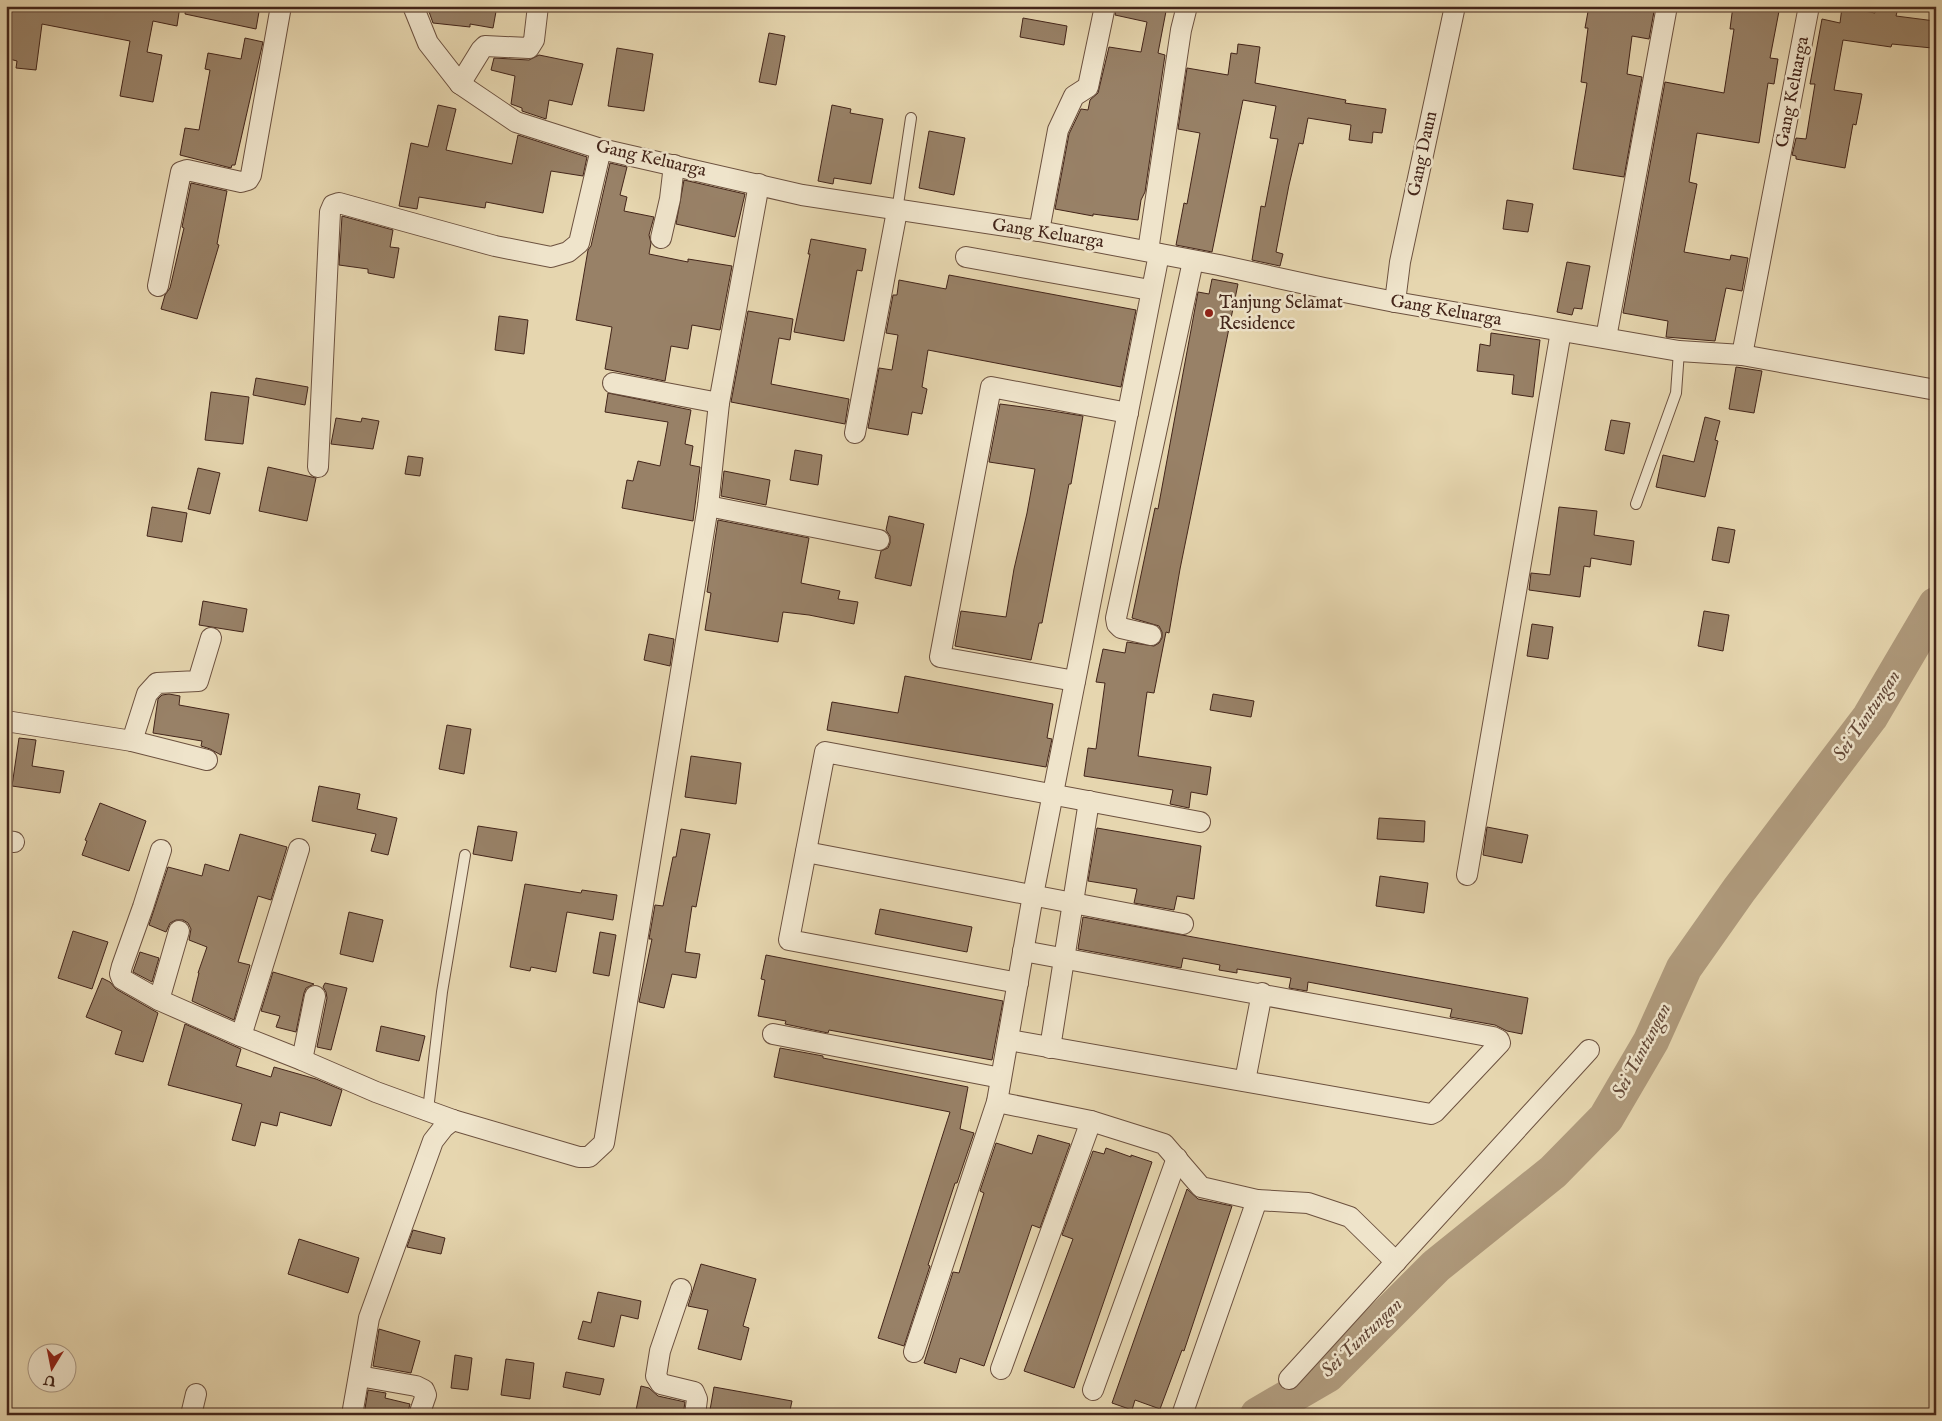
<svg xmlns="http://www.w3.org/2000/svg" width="1942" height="1421" viewBox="0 0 1942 1421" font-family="'IM FELL English',serif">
<rect width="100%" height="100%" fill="#e6d6af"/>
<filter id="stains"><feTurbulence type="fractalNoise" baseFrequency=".004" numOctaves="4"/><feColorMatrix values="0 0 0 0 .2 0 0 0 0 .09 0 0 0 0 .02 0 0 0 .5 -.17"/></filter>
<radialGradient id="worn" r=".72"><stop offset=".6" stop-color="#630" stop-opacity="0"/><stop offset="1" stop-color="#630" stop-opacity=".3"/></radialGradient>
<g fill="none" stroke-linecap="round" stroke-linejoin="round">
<!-- river -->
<path stroke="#af9a7c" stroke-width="36" d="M 1258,1415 L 1327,1375 L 1436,1266 L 1553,1172 L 1606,1118 L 1651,1041 L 1684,968 L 1739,890 L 1870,717 L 1936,605"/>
</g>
<!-- building -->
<g fill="#988167" stroke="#43251a">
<path d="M 9,6 L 180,6 L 177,26 L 153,21 L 147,52 L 162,55 L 153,102 L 120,96 L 130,41 L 42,24 L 36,70 L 16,68 L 17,61 L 6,58 L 6,20 Z"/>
<path d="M 186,6 L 260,6 L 256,29 L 185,14 Z"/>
<path d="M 427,6 L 497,6 L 493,28 L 470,24 L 470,27 L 433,23 Z"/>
<path d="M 1117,6 L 1167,6 L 1158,53 L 1165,55 L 1145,192 L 1141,200 L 1138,220 L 1093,214 L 1093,216 L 1055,209 L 1069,134 L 1081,109 L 1088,110 L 1090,100 L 1098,93 L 1109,47 L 1141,52 L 1147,22 L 1115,15 Z"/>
<path d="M 1589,6 L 1655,6 L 1649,39 L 1632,36 L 1627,74 L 1642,77 L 1624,177 L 1573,169 L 1587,83 L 1581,82 L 1588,28 L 1585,28 Z"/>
<path d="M 1733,6 L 1780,6 L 1770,58 L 1778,59 L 1774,84 L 1768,83 L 1759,143 L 1697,133 L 1689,182 L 1697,184 L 1684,252 L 1730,260 L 1731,255 L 1748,258 L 1742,291 L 1726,288 L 1715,341 L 1666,337 L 1668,321 L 1623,313 L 1665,82 L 1724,93 L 1734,29 L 1730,29 Z"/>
<path d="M 1876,6 L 1898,8 L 1896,16 L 1935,21 L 1932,48 L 1892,44 L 1891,47 L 1843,40 L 1834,90 L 1862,94 L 1856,125 L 1853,124 L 1845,168 L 1796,159 L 1796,156 L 1792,155 L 1796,138 L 1806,139 L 1815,84 L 1810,84 L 1822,19 L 1840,23 L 1842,7 L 1875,13 Z"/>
<path d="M 1023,18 L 1067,26 L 1064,45 L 1020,37 Z"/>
<path d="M 769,33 L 785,36 L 776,85 L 759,82 Z"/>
<path d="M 245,38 L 263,42 L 235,165 L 232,165 L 231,168 L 180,155 L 185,128 L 199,130 L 210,70 L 205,69 L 208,53 L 241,59 Z"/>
<path d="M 1238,44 L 1260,47 L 1255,83 L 1346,100 L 1345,103 L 1386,109 L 1382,133 L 1373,132 L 1372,143 L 1349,140 L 1351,125 L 1308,118 L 1303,144 L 1299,143 L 1289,185 L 1276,252 L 1283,254 L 1280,266 L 1252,260 L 1261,206 L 1265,207 L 1278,139 L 1270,138 L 1276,106 L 1243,100 L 1212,252 L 1176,245 L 1184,203 L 1187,204 L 1200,133 L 1178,129 L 1187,68 L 1228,75 L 1231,53 L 1237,54 Z"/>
<path d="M 617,48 L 653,54 L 644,111 L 608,106 Z"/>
<path d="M 539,55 L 583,64 L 572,105 L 549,100 L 546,119 L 522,111 L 522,108 L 511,104 L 515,76 L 491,70 L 494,58 L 529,60 Z"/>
<path d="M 438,105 L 456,109 L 446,150 L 512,164 L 518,135 L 587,157 L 583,176 L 551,171 L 543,213 L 486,202 L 485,208 L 419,197 L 417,209 L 399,206 L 411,143 L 428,147 Z"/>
<path d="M 832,105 L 851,109 L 850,113 L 883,119 L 871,184 L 834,178 L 833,184 L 818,181 Z"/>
<path d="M 929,131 L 965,138 L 954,195 L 919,188 Z"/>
<path d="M 610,163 L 627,167 L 620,195 L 627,197 L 624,211 L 654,217 L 649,235 L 651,243 L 649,254 L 688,262 L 688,259 L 732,266 L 720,330 L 692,325 L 688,349 L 671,346 L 665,381 L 605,369 L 612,327 L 576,320 L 588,250 L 591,246 Z"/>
<path d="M 684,180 L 745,194 L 735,237 L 676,224 Z"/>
<path d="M 191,183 L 227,191 L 217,244 L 219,245 L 197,319 L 161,309 L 165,295 L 170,288 L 184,228 L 182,227 Z"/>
<path d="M 1507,200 L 1533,204 L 1528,232 L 1503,229 Z"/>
<path d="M 342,216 L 393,230 L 390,247 L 399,248 L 394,278 L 368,273 L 368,269 L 339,265 Z"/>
<path d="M 811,239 L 866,249 L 862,271 L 857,270 L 844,341 L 794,332 L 810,254 L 808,254 Z"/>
<path d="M 1567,262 L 1590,266 L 1582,309 L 1574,308 L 1572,315 L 1557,312 Z"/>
<path d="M 949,275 L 1136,310 L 1121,387 L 928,350 L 922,387 L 927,389 L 922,414 L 912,412 L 908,435 L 868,428 L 879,368 L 892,370 L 898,335 L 886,333 L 893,295 L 897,295 L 899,280 L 946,289 Z"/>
<path d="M 1212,279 L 1238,284 L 1180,569 L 1169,633 L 1166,632 L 1154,693 L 1147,692 L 1138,756 L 1211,767 L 1207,795 L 1191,792 L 1189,808 L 1170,804 L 1173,790 L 1084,776 L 1088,748 L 1096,749 L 1105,683 L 1096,682 L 1103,649 L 1125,653 L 1127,642 L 1154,646 L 1159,643 L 1162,638 L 1162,632 L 1159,626 L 1132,618 L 1155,508 L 1158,509 L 1198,292 L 1209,294 Z"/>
<path d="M 748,311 L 793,319 L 790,340 L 779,338 L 771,384 L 849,399 L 845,424 L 731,402 Z"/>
<path d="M 499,316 L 528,320 L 524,354 L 495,350 Z"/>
<path d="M 1491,333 L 1540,340 L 1533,397 L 1512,394 L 1514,375 L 1477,371 L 1480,344 L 1490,346 Z"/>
<path d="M 1736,367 L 1762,371 L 1754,413 L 1729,409 Z"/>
<path d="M 256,378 L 308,387 L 305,405 L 253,395 Z"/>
<path d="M 211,392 L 249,397 L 243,444 L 205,440 Z"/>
<path d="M 608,393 L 691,410 L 685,444 L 693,446 L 690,465 L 700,467 L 693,521 L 622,508 L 627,480 L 633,481 L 638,461 L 660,466 L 668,422 L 605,412 Z"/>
<path d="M 1000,404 L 1046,410 L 1083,416 L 1071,484 L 1069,484 L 1042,623 L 1039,623 L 1031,660 L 955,646 L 961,611 L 1006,617 L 1014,569 L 1027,513 L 1035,469 L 989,462 Z"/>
<path d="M 1705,417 L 1720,421 L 1715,440 L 1718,441 L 1705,497 L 1656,487 L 1663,455 L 1694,462 Z"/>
<path d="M 336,418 L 361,422 L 362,418 L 379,421 L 373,449 L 331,444 Z"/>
<path d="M 1611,420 L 1630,423 L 1624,454 L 1605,450 Z"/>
<path d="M 795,450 L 822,455 L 818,485 L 790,480 Z"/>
<path d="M 408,456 L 423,458 L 420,476 L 405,474 Z"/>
<path d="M 268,467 L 316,478 L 307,521 L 259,511 Z"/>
<path d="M 198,468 L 220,473 L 210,514 L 188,509 Z"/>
<path d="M 724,471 L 770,480 L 766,505 L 721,496 Z"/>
<path d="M 152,507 L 187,513 L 182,542 L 147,536 Z"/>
<path d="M 1559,507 L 1597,511 L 1594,535 L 1634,541 L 1631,565 L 1591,558 L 1590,567 L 1584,566 L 1580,597 L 1529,590 L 1531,573 L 1550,575 Z"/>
<path d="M 889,516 L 924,524 L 911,586 L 875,578 L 881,551 L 888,548 L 890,543 L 890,536 L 886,530 Z"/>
<path d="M 718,520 L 809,538 L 801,583 L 840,591 L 838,599 L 858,602 L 854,624 L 809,615 L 783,612 L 778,642 L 705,630 L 711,593 L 707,592 Z"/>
<path d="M 1718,527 L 1735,530 L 1729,563 L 1712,560 Z"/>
<path d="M 203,601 L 247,609 L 243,632 L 199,625 Z"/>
<path d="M 1704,611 L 1729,615 L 1723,651 L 1698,646 Z"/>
<path d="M 1532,624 L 1553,627 L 1548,659 L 1527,656 Z"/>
<path d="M 649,634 L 674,639 L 670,666 L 644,660 Z"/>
<path d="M 905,676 L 1053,704 L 1047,738 L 1052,739 L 1046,767 L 827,730 L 832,702 L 898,713 Z"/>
<path d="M 169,694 L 180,696 L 179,705 L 229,714 L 221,755 L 210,749 L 201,746 L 202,741 L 153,733 L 158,699 L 162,695 Z"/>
<path d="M 1213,694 L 1254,701 L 1251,717 L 1210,710 Z"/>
<path d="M 447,725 L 471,729 L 464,774 L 439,769 Z"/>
<path d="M 19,738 L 36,740 L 32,766 L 64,771 L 60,793 L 12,786 Z"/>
<path d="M 691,756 L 741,763 L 736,804 L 685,797 Z"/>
<path d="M 319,786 L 360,794 L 357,809 L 397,818 L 388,855 L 371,851 L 376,834 L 312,821 Z"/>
<path d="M 100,803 L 146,821 L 129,871 L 82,855 L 87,841 L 85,840 Z"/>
<path d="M 1379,818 L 1425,821 L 1424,842 L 1377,839 Z"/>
<path d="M 478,826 L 517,832 L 512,861 L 473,854 Z"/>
<path d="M 1487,827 L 1528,835 L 1522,863 L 1483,855 Z"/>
<path d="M 1097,828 L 1201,846 L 1194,899 L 1177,896 L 1174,910 L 1134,903 L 1137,889 L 1088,881 Z"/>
<path d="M 681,829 L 710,834 L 696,907 L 692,906 L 685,952 L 700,954 L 696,978 L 672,974 L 664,1008 L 639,1002 L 652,939 L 649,939 L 655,905 L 663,906 L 673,857 L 676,857 Z"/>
<path d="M 240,834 L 287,847 L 271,900 L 258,896 L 238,962 L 250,965 L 234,1020 L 192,1001 L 199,973 L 198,973 L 207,947 L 189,940 L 191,929 L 188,923 L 183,920 L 176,920 L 170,923 L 166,932 L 149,925 L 168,867 L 202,876 L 205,864 L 229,871 Z"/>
<path d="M 1380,876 L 1428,883 L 1424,913 L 1376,906 Z"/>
<path d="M 525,884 L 581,893 L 582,890 L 617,895 L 613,920 L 567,912 L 556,972 L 531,967 L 530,971 L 510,967 Z"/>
<path d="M 880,909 L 972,927 L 967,952 L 875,934 Z"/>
<path d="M 349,912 L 383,920 L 373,962 L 340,954 Z"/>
<path d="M 1083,917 L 1528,998 L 1522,1034 L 1507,1031 L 1495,1025 L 1450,1017 L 1452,1009 L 1308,982 L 1307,991 L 1289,988 L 1291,978 L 1237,969 L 1237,973 L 1219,970 L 1220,965 L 1183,958 L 1181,968 L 1078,949 Z"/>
<path d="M 73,931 L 108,942 L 92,989 L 58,978 Z"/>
<path d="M 600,932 L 616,935 L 609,976 L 593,973 Z"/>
<path d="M 140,952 L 159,958 L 152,982 L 133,972 Z"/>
<path d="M 766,955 L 1003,1001 L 992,1060 L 829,1030 L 828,1033 L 785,1024 L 786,1021 L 758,1016 L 765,980 L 761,979 Z"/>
<path d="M 273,972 L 314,984 L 306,988 L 304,993 L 296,1032 L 276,1027 L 280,1016 L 261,1011 Z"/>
<path d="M 102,978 L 110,982 L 116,989 L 158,1013 L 143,1062 L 115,1054 L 122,1031 L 86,1017 Z"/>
<path d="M 325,983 L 347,988 L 331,1050 L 317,1047 L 327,998 L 326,992 L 323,987 Z"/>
<path d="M 185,1024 L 241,1049 L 236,1066 L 271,1077 L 274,1067 L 316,1079 L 342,1090 L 331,1126 L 280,1112 L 277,1126 L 261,1122 L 255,1146 L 232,1140 L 242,1104 L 168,1085 Z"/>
<path d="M 381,1026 L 425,1036 L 419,1061 L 376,1051 Z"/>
<path d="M 780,1048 L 823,1056 L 823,1058 L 968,1087 L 960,1129 L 974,1133 L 957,1183 L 955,1183 L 928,1265 L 930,1266 L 904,1346 L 878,1338 L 950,1112 L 774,1077 Z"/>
<path d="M 1038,1135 L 1070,1144 L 1040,1228 L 1032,1225 L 984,1366 L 960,1358 L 956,1373 L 924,1363 L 953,1272 L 959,1273 L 984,1193 L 980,1191 L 996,1143 L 1032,1154 Z"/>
<path d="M 1106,1148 L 1131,1157 L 1131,1155 L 1152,1162 L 1074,1388 L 1024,1371 L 1073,1239 L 1062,1235 L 1093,1151 L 1104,1154 Z"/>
<path d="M 1187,1189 L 1198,1199 L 1232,1206 L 1184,1351 L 1182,1350 L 1160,1409 L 1135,1400 L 1132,1410 L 1112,1403 Z"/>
<path d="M 413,1230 L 445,1238 L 441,1254 L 407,1247 Z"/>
<path d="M 299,1239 L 359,1258 L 348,1293 L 288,1274 Z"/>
<path d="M 701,1264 L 756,1279 L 743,1326 L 749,1328 L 741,1360 L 698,1349 L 708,1310 L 688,1306 Z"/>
<path d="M 598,1292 L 641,1301 L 638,1319 L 621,1315 L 614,1347 L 578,1339 L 583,1321 L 591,1323 Z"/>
<path d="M 379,1329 L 420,1341 L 411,1373 L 373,1366 Z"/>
<path d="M 455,1355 L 472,1358 L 468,1390 L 451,1388 Z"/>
<path d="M 506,1359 L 534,1363 L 530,1399 L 501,1395 Z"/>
<path d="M 566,1372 L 604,1379 L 600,1395 L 563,1387 Z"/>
<path d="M 641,1386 L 649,1388 L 658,1396 L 685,1402 L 683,1415 L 635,1415 Z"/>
<path d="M 714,1387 L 792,1401 L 789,1415 L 733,1415 L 710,1410 Z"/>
<path d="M 368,1390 L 386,1393 L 385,1398 L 410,1404 L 407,1415 L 364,1415 Z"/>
</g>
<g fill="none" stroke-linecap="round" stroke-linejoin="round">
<defs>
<g id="lane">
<path d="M 897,211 L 911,118"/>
<path d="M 1636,504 L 1676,393 L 1679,351"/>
<path d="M 428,1110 L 442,992 L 465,855"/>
</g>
<g id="street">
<path d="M 413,6 L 428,43 L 460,84 L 516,122 L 601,149 L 802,195 L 1039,231 L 1219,265 L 1324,288 L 1395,302 L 1679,351 L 1742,355 L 1809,6"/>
<path d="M 460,84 L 481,50 L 485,46 L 529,48 L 534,40 L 538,6"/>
<path d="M 1039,231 L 1058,130 L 1074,96 L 1088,87 L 1105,6"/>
<path d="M 661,238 L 670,199 L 674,165"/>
<path d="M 1148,251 L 1181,30 L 1187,6"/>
<path d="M 966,257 L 1150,290"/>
<path d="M 158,286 L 181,172 L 187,170 L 241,182 L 248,180 L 251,175 L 281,6"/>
<path d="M 1395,302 L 1400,262 L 1455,6"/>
<path d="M 1606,338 L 1667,6"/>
<path d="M 1742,355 L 1936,390"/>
<path d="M 613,383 L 719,403"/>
<path d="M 855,433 L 897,211"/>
<path d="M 318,467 L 330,212 L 333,205 L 339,203 L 495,246 L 551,257 L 568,252 L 579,243 L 601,149"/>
<path d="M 708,506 L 879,540"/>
<path d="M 1151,635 L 1121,628 L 1117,624 L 1116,618 L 1193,261"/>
<path d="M 1075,681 L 940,657 L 991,387 L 1128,413"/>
<path d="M 6,723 L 12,722 L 132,741 L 207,760"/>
<path d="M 132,741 L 147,694 L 157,683 L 198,681 L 211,638"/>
<path d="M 6,841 L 14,842"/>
<path d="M 161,850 L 143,907 L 122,966 L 120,974 L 122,979 L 159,1000 L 241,1036 L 302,1060 L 376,1092 L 453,1120 L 444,1127 L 433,1141 L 369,1318 L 352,1415"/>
<path d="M 806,852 L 1183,924"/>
<path d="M 1467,875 L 1561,331"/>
<path d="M 1018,983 L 789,940 L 825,752 L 1200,822"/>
<path d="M 159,1000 L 179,931"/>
<path d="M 773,1034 L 1001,1078"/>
<path d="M 241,1036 L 299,849"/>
<path d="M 1009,1040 L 1431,1114 L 1435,1112 L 1500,1043 L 1499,1040 L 1493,1037 L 1023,951"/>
<path d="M 1050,1048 L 1089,801"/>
<path d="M 302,1060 L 315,996"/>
<path d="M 1245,1081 L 1262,993"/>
<path d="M 997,1102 L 1091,1121 L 1001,1369"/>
<path d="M 453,1120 L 579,1157 L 589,1157 L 604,1143 L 708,506 L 719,403 L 759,184"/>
<path d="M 1091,1121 L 1164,1144 L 1201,1187 L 1257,1200 L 1182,1415"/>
<path d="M 1257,1200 L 1308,1203 L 1350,1217 L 1396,1262"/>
<path d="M 681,1289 L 660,1351 L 656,1376 L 661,1384 L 694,1392 L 697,1399 L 695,1415"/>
<path d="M 914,1352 L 997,1102 L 1033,895 L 1159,254"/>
<path d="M 359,1376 L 416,1386 L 424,1390 L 426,1395 L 419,1415"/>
<path d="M 1289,1379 L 1589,1050"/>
<path d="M 1093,1390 L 1177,1158"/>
<path d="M 191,1415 L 196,1394"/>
</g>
</defs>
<!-- lane casing -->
<use href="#lane" stroke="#6c513f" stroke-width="12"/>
<!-- street casing -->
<use href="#street" stroke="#6c513f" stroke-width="22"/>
<!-- lane -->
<use href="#lane" stroke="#efe4cb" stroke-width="10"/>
<!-- street -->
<use href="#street" stroke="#efe4cb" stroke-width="20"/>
</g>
<!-- markers -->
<circle fill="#8f2418" stroke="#efe4cb" stroke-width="2" cx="1209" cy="313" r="5"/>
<g text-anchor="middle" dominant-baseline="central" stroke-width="5" stroke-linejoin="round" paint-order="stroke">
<!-- street labels -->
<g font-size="18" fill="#43251a" stroke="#efe4cb">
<text transform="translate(1793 92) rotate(-79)">Gang Keluarga</text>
<text transform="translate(1423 154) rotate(-78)">Gang Daun</text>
<text transform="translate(651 159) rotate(13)">Gang Keluarga</text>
<text transform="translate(1048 234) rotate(9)">Gang Keluarga</text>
<text transform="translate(1446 311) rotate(10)">Gang Keluarga</text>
</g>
<!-- poi labels -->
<g font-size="18" fill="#43251a" stroke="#efe4cb" text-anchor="start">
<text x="1219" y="303">Tanjung Selamat<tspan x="1219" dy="21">Residence</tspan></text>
</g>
<!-- water labels -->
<g font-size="19" font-style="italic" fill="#634837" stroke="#efe4cb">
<text transform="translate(1867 716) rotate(-56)">Sei Tuntungan</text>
<text transform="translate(1642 1051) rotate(-62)">Sei Tuntungan</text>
<text transform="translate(1362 1338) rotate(-44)">Sei Tuntungan</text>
</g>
</g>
<!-- margin -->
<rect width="1942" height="1421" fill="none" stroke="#e6d6af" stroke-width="25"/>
<rect x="8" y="8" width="1927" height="1406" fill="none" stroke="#43251a" stroke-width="2.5"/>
<rect x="12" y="12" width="1917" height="1396" fill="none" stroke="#43251a"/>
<!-- north arrow -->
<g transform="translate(52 1368) rotate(190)"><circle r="24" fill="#efe4cb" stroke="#aa9884"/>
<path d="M0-4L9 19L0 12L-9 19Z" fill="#8f2418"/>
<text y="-8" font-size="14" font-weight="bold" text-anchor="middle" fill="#43251a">U</text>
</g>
<rect width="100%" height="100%" filter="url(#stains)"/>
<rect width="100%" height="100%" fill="url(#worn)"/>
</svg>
